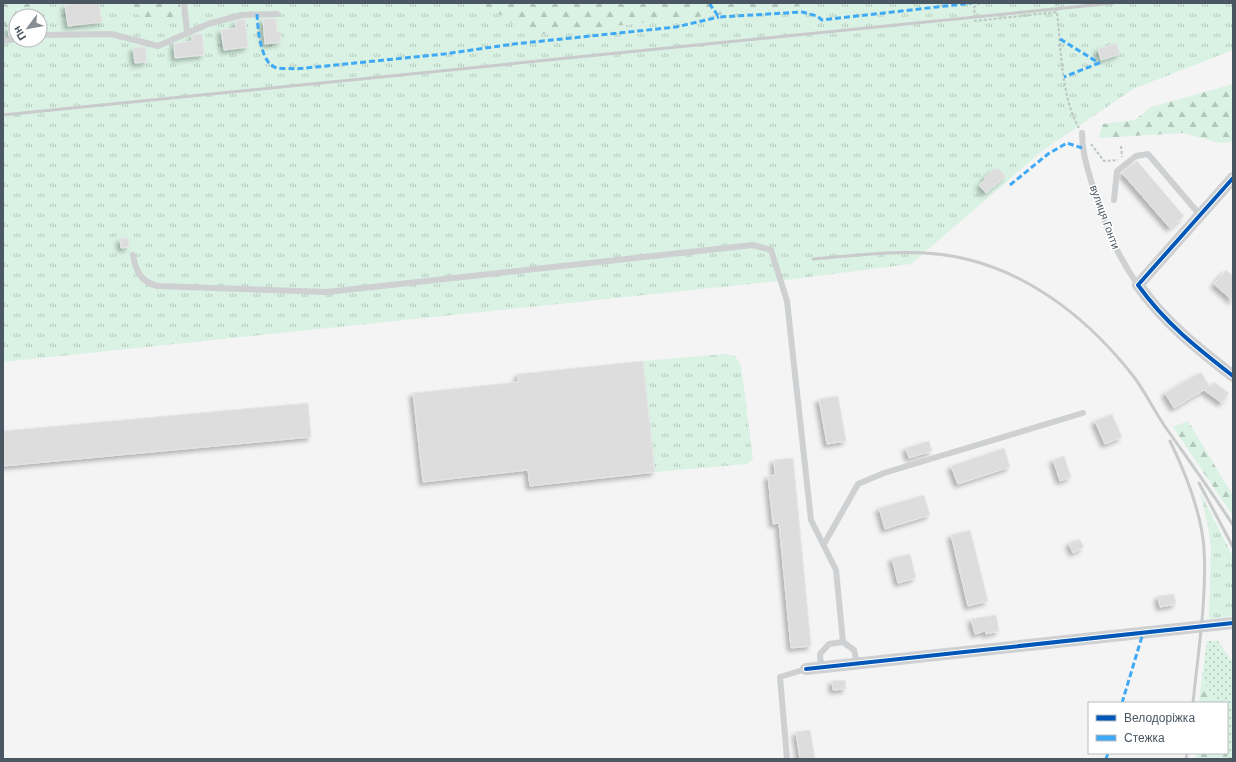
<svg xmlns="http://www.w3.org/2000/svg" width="1236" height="762" viewBox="0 0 1236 762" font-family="Arial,sans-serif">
<defs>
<pattern id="grass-tufts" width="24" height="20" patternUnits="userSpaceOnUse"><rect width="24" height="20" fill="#d9f2e3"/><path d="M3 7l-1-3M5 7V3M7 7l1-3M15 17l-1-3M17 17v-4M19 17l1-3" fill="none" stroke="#b2c7bb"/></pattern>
<pattern id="forest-firs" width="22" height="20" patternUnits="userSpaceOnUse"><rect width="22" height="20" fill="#d9f2e3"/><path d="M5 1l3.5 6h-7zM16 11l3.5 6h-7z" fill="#b2c7bb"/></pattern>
<pattern id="garden-dots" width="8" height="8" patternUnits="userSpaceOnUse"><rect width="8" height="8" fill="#d9f2e3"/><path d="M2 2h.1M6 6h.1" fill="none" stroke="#b2c7bb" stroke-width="1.8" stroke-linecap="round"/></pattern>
<filter id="shadow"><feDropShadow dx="-3.5" dy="3.5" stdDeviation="2" flood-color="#0004"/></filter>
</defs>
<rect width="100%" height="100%" fill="#f4f4f4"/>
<!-- grass -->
<g fill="url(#grass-tufts)">
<path d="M 37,3 L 114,3 L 141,16 L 181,11 L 180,3 L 466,3 L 477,4 L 503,16 L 519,30 L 541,34 L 826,3 L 1233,3 L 1233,50 L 1133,89 L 1042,151 L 911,264 L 769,282 L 3,362 L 3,37 L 17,43 L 30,44 L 31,40 L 40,40 L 40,16 L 35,16 Z"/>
<path d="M 725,354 L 735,356 L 741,365 L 753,459 L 747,464 L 655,472 L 643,361 Z"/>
<path d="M 1200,492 L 1233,557 L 1233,616 L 1209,619 L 1211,547 L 1208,526 Z"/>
</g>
<!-- forest -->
<g fill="url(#forest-firs)">
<path d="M 3,3 L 37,3 L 35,16 L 16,16 L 16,40 L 31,40 L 30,44 L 17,43 L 3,37 Z"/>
<path d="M 114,3 L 180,3 L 181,11 L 172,24 L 141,16 Z"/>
<path d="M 466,3 L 826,3 L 541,34 L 519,30 L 503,16 L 477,4 Z"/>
<path d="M 1233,84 L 1233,142 L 1220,143 L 1183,133 L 1099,138 L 1103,124 L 1135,120 L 1151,107 Z"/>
<path d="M 1188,421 L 1233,496 L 1233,516 L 1173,427 Z"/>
<path d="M 1202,677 L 1214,703 L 1199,703 Z"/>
<path d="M 1227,752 L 1228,759 L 1197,759 L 1196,753 Z"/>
</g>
<!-- garden -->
<path fill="url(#garden-dots)" d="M 1207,641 L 1218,641 L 1233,663 L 1233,759 L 1228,759 L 1227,752 L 1227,703 L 1214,703 L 1202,677 Z"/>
<!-- building -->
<g fill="#ddddde" stroke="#e5e6e7" filter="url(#shadow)">
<path d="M 79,3 L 99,3 L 102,22 L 68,26 L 65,5 Z"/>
<path d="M 243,19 L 245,19 L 248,47 L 224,50 L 221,30 L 236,28 L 235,22 Z"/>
<path d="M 263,19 L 276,19 L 277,32 L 280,32 L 281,42 L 265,44 Z"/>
<path d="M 8,27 L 16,27 L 16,35 L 9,36 Z"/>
<path d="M 195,34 L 202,34 L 204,55 L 175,58 L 174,44 L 192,41 L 192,36 Z"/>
<path d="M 1116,43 L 1120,54 L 1101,60 L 1098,49 Z"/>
<path d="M 145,47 L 147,62 L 135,63 L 133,48 Z"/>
<path d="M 1137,161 L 1184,216 L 1170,228 L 1122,173 Z"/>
<path d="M 998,168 L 1006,176 L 986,193 L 979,185 L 986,179 L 984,178 L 994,169 L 995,170 Z"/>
<path d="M 128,238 L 129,247 L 121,248 L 120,239 Z"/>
<path d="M 1226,270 L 1233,276 L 1233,301 L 1214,284 Z"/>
<path d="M 643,361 L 655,472 L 530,486 L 528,470 L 423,482 L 413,393 L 518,382 L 518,374 Z"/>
<path d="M 1201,372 L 1210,387 L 1214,382 L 1229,393 L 1222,403 L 1204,390 L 1174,408 L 1165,393 Z"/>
<path d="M 838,396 L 846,441 L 827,444 L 819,399 Z"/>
<path d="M 308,403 L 311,437 L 3,466 L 3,431 Z"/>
<path d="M 1112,414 L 1122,437 L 1105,444 L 1095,421 Z"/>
<path d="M 929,441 L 932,451 L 909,458 L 906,448 Z"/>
<path d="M 1004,448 L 1010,467 L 958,484 L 951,466 Z"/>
<path d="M 1064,456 L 1071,477 L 1060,481 L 1053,460 Z"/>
<path d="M 793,458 L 811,646 L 791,648 L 779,523 L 773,524 L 768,476 L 775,475 L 774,460 Z"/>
<path d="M 924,495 L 930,515 L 885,529 L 879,508 Z"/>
<path d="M 970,530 L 988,601 L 968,606 L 951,535 Z"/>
<path d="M 1079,539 L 1084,547 L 1073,553 L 1069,543 Z"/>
<path d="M 910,554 L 916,578 L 898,583 L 892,558 Z"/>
<path d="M 1174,594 L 1176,604 L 1160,607 L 1158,596 Z"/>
<path d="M 996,615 L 999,631 L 986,634 L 985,631 L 975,634 L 971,619 Z"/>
<path d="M 845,680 L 846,689 L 833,690 L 832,681 Z"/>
<path d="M 810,730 L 815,759 L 800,759 L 796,732 Z"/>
</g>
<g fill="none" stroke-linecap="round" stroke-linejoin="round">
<!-- path -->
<g stroke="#bcc7c4" stroke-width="2" stroke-dasharray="3 2" stroke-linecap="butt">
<path d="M 980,3 L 974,7 L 975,21 L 1057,12 C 1061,47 1061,97 1079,128"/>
<path d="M 1056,3 L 1057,12"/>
<path d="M 1091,144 L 1104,161 L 1118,160"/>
<path d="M 1121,146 L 1122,157"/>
</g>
<!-- service -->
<g stroke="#ced0d2" stroke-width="6">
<path d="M 184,3 L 187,32"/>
<path d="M 40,35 L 111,34 L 158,46 L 208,24 L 242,15 L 277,14"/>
<path d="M 3,41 L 16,39"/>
<path d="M 1082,133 C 1082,152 1087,166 1092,184 C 1103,220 1115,253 1138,285"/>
<path d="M 1114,200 L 1117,171 L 1136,156 L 1148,154 L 1200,215"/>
<path d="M 133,255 C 136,272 141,282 158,286 L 327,292 L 753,245 L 771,250 L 787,301 L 811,520 L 836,570 L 843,642"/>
<path d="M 824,544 L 858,484 L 884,473 L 1083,413"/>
<path d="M 821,667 L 820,654 L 829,644 L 843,642 L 854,650 L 857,663"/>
<path d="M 787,759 L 780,677 L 806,669"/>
</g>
<!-- minor -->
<g stroke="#ced0d2" stroke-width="12">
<path d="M 1233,178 L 1138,285 C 1165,323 1197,348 1233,376"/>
<path d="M 806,669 L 1233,623"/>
</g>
<!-- rail -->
<g stroke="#c9cacc" stroke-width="3">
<path d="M 3,115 L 1114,3"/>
<path d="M 813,259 C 865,255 919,246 970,260 C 1036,277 1092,323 1134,377 C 1145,392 1154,410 1164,425 C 1187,458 1211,491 1233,525"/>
<path d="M 1170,441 C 1186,474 1201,511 1204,548 C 1207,599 1198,652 1193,703"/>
<path d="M 1199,483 L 1233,547"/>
<path d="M 1186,759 L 1187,753"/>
</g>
<!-- quiet -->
<g stroke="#3fa9f5" stroke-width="3" stroke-dasharray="6 3" stroke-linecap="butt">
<path d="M 710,3 L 711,6 L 719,17 L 802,12 L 817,16 L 822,20 L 972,3"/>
<path d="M 257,14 C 258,28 260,64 277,68 C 283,69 290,68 296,69 L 444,54 L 514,44 L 676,27 L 719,17"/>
<path d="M 1060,39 L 1099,63 L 1064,77"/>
<path d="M 1010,185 L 1048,154 L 1067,143 L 1082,148"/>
<path d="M 1122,703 L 1143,633"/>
<path d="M 1106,759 L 1108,753"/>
</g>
<defs>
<g id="cycleway">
<path d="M 1233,178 L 1138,285 C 1165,323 1197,348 1233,376"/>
<path d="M 806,669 L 1233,623"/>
</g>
</defs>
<!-- cycleway casing -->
<use href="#cycleway" stroke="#fff" stroke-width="6"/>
<!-- cycleway -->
<use href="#cycleway" stroke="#0057b8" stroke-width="4"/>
</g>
<g text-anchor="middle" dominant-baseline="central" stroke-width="3" stroke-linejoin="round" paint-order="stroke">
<!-- street labels -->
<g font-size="11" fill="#4a5661" stroke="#fff">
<text transform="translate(1105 217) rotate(70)">вулиця Гонти</text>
</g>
</g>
<!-- border -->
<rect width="1236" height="762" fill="none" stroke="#4a5661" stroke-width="8"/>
<!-- legend -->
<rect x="1088" y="702" width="140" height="52" fill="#ffffff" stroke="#b7bbc0"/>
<rect x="1096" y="715" width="20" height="6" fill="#0057b8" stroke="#b7bbc0"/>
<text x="1124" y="722" font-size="12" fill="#4a5661">Велодоріжка</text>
<rect x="1096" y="735" width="20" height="6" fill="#3fa9f5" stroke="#b7bbc0"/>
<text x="1124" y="742" font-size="12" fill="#4a5661">Стежка</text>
<!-- north arrow -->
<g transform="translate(28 28) rotate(238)"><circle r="19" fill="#ffffff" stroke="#b7bbc0"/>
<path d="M0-3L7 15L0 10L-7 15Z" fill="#868d94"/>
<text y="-6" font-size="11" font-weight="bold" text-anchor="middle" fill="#4a5661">Пн</text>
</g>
</svg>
